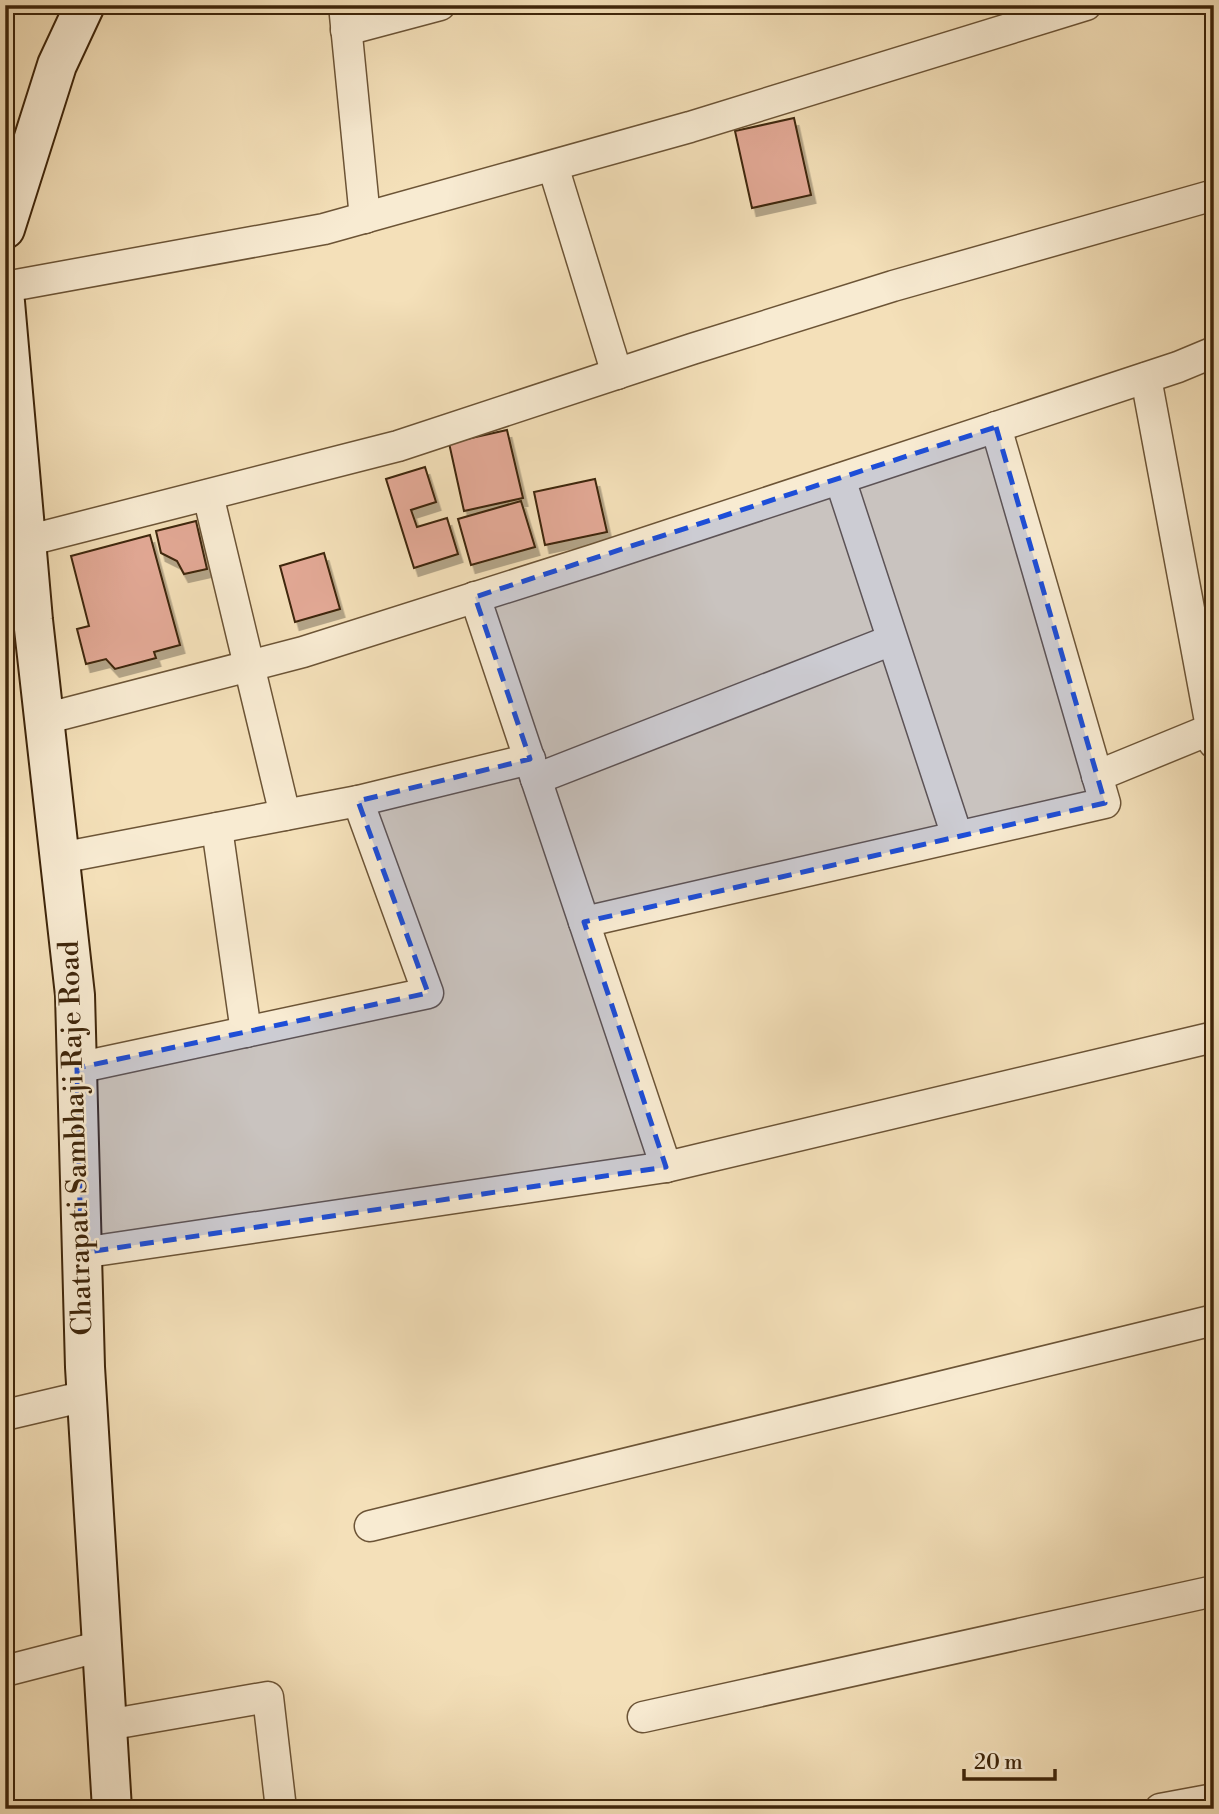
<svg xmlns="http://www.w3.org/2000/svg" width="1219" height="1814" viewBox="0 0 1219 1814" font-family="'Libre Bodoni',serif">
<defs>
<filter id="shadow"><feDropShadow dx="4.5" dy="8" stdDeviation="0" flood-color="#0004"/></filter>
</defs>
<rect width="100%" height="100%" fill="#f4e0b9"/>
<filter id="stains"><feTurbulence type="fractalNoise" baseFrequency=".00286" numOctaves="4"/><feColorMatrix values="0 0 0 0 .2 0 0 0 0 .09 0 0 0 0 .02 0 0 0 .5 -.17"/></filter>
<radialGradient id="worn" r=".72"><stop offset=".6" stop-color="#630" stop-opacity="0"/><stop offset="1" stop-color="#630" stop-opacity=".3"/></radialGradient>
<!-- building -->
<g fill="#e3a996" stroke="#3e250a" stroke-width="2" filter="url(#shadow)">
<path d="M 794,118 L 811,195 L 752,208 L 735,131 Z"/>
<path d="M 507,430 L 523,498 L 464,511 L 449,443 Z"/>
<path d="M 425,467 L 436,502 L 411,510 L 417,527 L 447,518 L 458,554 L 414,568 L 386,479 Z"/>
<path d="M 595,479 L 607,532 L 545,545 L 534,492 Z"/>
<path d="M 521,501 L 535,547 L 471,565 L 458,519 Z"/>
<path d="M 196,521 L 207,569 L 184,574 L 177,561 L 161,553 L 156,531 Z"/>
<path d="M 150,535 L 180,645 L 154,652 L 156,658 L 115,669 L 106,659 L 86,664 L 77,629 L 89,626 L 71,556 Z"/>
<path d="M 324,553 L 340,609 L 295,622 L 280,566 Z"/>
</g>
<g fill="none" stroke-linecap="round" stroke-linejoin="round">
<defs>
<g id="minor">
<path d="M 344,5 L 365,218"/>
<path d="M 346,30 L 440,5"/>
<path d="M 553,166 L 617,374"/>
<path d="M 5,287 L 324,229 L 690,127 L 1086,5"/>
<path d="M 1146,378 L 1214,743"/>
<path d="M 840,479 L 957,836"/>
<path d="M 208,495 L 285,815"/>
<path d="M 26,541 L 398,446 L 692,349 L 893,286 L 1214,195"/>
<path d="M 475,597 L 584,922 L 1105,803 L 996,427"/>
<path d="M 44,719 L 303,652 L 596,559 L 1178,367 L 1214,352"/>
<path d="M 1097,776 L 1214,728"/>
<path d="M 536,779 L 892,640"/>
<path d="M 358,801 L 530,759"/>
<path d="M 217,828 L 246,1032"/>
<path d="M 60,858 L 358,801 L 428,993 L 77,1068"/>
<path d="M 584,922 L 666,1167"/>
<path d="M 81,1253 L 666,1167 L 1214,1037"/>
<path d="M 5,1415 L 86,1396"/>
<path d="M 370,1526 L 1214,1320"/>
<path d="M 5,1671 L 102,1646"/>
<path d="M 643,1717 L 1214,1591"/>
<path d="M 107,1725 L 268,1697 L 281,1809"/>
<path d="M 1160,1809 L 1214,1799"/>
</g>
<g id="secondary">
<path d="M 5,229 L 57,65 L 85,5"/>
<path d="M 5,302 L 33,620 L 75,995 L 85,1367 L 112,1809"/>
</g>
</defs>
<!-- minor casing -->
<use href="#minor" stroke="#6c5436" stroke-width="33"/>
<!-- secondary casing -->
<use href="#secondary" stroke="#3e250a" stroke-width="42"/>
<!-- minor -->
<use href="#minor" stroke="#f8ebd2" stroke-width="30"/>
<!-- secondary -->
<use href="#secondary" stroke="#f8ebd2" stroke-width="38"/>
</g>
<!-- marked area -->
<path fill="#1d4ed8" fill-opacity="0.2" stroke="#1d4ed8" stroke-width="5" stroke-dasharray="14 9" stroke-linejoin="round" d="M 996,427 L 1105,803 L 584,922 L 666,1167 L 81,1253 L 77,1068 L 428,993 L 358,801 L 530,759 L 475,597 Z"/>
<g text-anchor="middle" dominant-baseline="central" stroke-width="5" stroke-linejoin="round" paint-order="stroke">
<!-- street labels -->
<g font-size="28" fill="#3e250a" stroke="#f8ebd2">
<text transform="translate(76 1138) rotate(-92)">Chatrapati Sambhaji Raje Road</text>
</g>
</g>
<!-- margin -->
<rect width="1219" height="1814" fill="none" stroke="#f4e0b9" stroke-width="28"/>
<rect x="7" y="7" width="1205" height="1800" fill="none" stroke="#3e250a" stroke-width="3.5"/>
<rect x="14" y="14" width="1191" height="1786" fill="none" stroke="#3e250a" stroke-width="2"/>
<!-- scale -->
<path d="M964 1769v10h91v-10" fill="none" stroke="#3e250a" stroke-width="3.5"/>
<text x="974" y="1769" font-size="21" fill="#3e250a" stroke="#f8ebd2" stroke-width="5" paint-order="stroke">20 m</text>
<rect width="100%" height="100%" filter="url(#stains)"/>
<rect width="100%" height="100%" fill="url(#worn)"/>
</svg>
